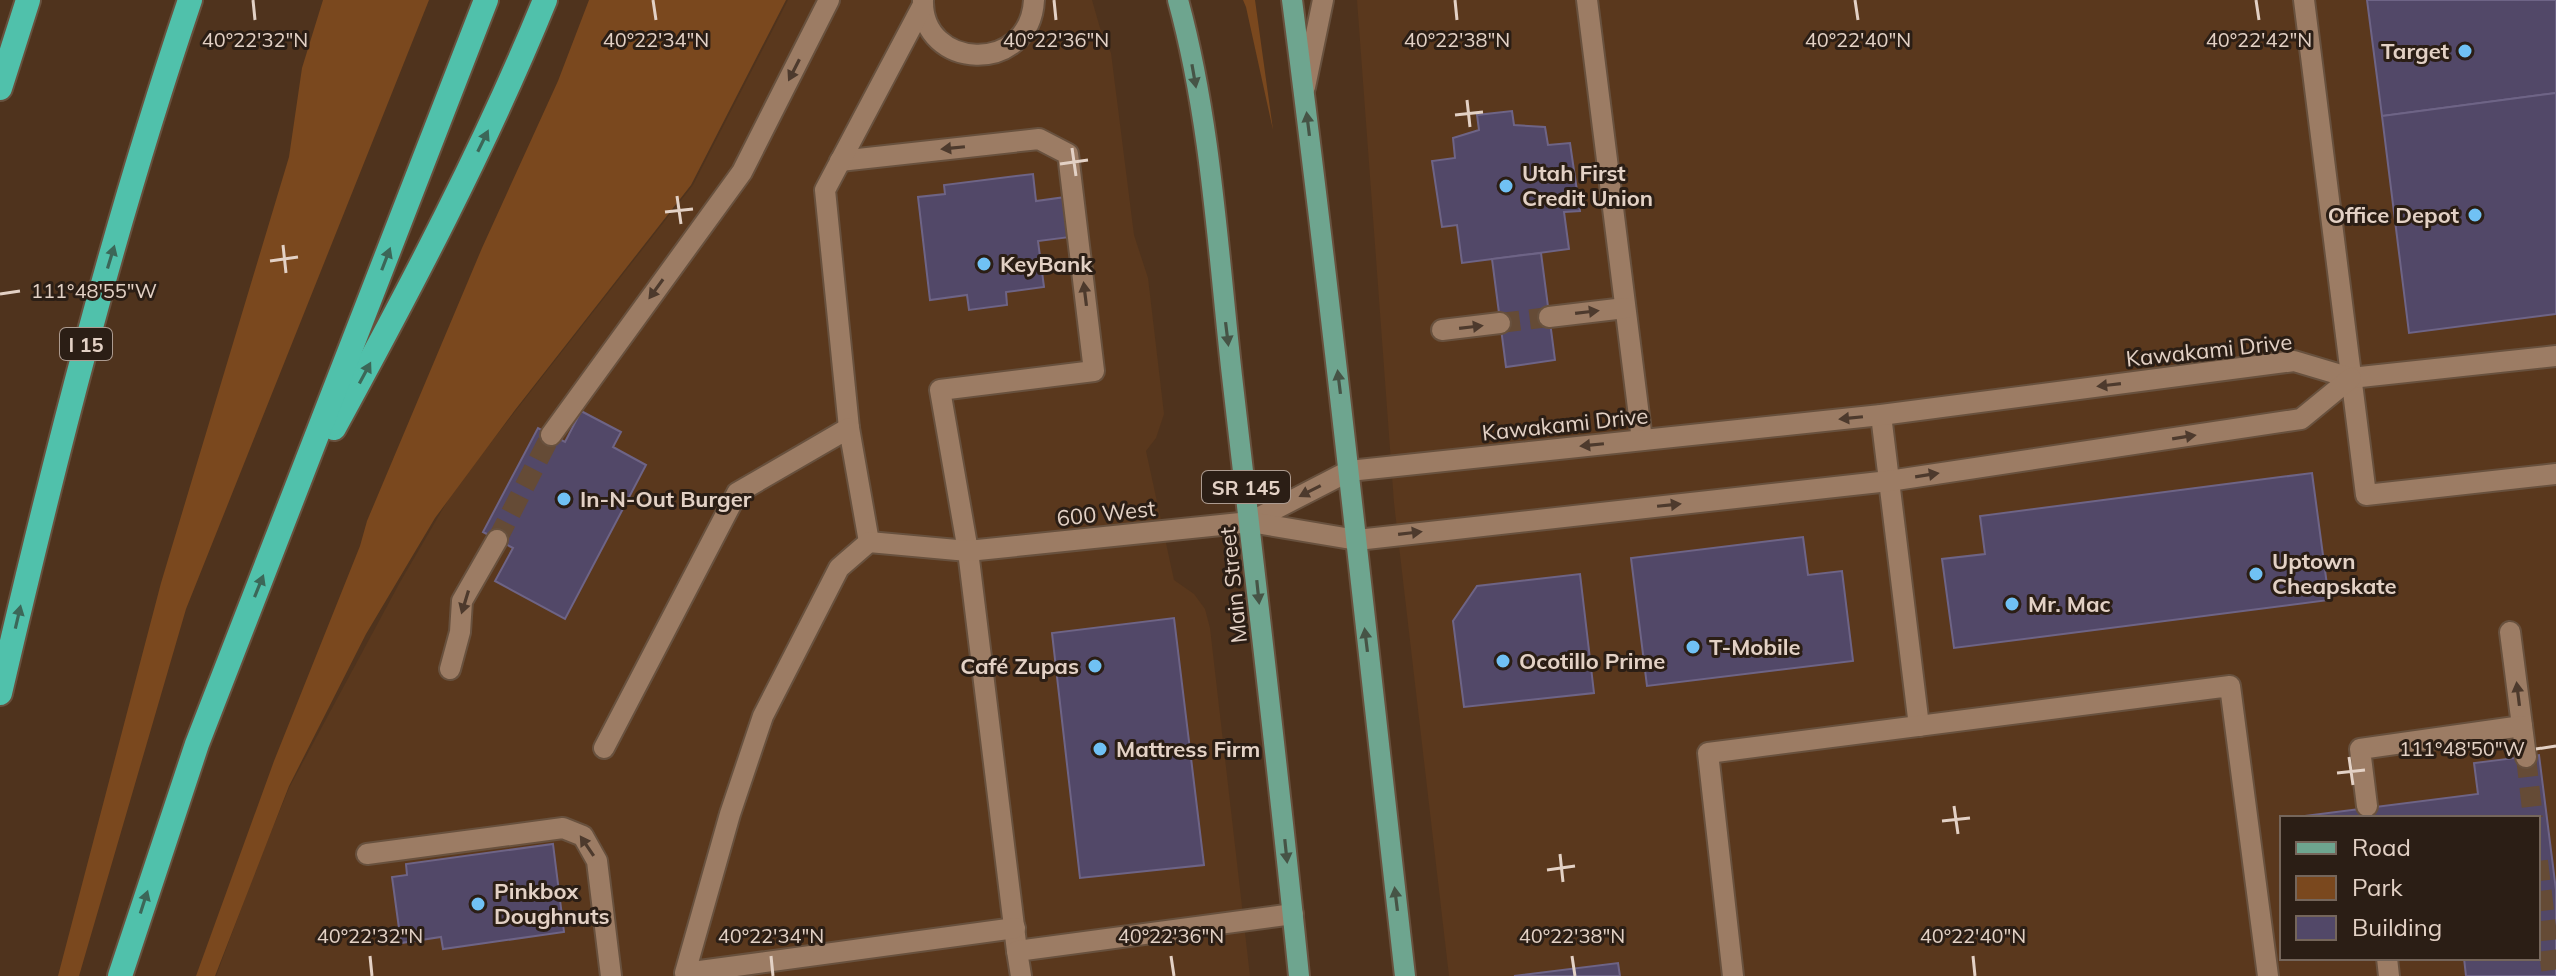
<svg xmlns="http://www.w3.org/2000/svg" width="2556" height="976" viewBox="0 0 2556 976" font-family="Mulish,sans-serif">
<rect width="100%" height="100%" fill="#4f331d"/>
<!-- built -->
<g fill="#5a381d" fill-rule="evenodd">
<path d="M 788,0 L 1092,0 L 1100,28 L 1111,53 L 1134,235 L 1148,278 L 1164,414 L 1156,438 L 1146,451 L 1174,580 L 1194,594 L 1205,609 L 1210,628 L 1250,976 L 216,976 L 257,866 L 289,788 L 399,584 L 455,488 L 693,185 Z"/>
<path d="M 1357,0 L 2556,0 L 2556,976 L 1449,976 L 1394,503 ZM 2282,818 L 2538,818 L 2538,958 L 2282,958 Z"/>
</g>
<!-- green -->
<g fill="#7a481e">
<path d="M 323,0 L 429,0 L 186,609 L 79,976 L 58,976 L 161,583 L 289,157 L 302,68 Z"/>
<path d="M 589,0 L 786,0 L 691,185 L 515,410 L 435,518 L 366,634 L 289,786 L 215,976 L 196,976 L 274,761 L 360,546 L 367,521 L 482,248 L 558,81 Z"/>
<path d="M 1243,0 L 1255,0 L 1273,130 L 1246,7 Z"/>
</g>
<!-- building -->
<g fill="#524868" stroke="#6e6486" stroke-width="2">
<path d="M 2367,0 L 2556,0 L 2556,93 L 2382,116 Z"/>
<path d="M 2556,93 L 2556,314 L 2409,333 L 2382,116 Z"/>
<path d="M 1512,111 L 1514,125 L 1545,127 L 1548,145 L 1570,143 L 1580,211 L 1564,212 L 1569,249 L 1462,263 L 1457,225 L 1442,227 L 1432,161 L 1455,158 L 1453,138 L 1479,130 L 1477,115 Z"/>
<path d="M 1033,174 L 1036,201 L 1073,196 L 1078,236 L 1038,241 L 1044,287 L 1006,292 L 1007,305 L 969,310 L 967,295 L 930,300 L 918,197 L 945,194 L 944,185 Z"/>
<path d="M 1541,253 L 1555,360 L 1506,367 L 1492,259 Z"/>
<path d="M 581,411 L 621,432 L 613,447 L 646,465 L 565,619 L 495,581 L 513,548 L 483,532 L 538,428 L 565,442 Z"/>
<path d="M 2312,473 L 2329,600 L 1954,648 L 1942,559 L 1985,554 L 1980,516 Z"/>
<path d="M 1803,537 L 1808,575 L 1842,571 L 1853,661 L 1647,686 L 1631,558 Z"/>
<path d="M 1580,574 L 1594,693 L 1464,707 L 1453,621 L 1477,586 Z"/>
<path d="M 1174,618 L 1204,865 L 1080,878 L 1052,633 Z"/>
<path d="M 2539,755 L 2556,890 L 2556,976 L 2466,976 L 2464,958 L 2538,958 L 2538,818 L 2289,818 L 2478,794 L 2474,763 Z"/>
<path d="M 553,844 L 564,932 L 443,949 L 441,937 L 401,943 L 392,877 L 407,875 L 406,864 Z"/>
<path d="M 1618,963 L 1620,976 L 1514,976 Z"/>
</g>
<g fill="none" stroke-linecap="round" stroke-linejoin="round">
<!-- minor-tunnel -->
<g stroke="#654b36" stroke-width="20" stroke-dasharray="20 10" stroke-linecap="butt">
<path d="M 1500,323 L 1549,317"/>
<path d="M 497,540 L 551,435"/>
<path d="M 2526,757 L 2533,818"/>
<path d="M 2538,861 L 2552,976"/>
</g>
<defs>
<g id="minor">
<path d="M 923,0 C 921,70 1030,76 1034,0"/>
<path d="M 1587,0 L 1642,440"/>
<path d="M 2304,0 L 2366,495 L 2556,474"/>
<path d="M 1305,87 L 1323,0"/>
<path d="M 840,161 L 1039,139 L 1068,154 L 1094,371 L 940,390 L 968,551 L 1017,951"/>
<path d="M 1549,317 L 1625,308"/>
<path d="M 1442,330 L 1500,323"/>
<path d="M 1881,415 L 1919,726"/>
<path d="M 849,428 L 825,190 L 923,5"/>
<path d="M 551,435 L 742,172 L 829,0"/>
<path d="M 1250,522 L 1349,471 L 1881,415 L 2294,361 L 2351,378 L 2556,356"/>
<path d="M 2510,632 L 2526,757"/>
<path d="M 450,669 L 460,632 L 462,601 L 497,540"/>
<path d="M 604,748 L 737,493 L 849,428 L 869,542"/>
<path d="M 2367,806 L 2360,749 L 2522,726"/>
<path d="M 367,854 L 563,828 L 583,836 L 597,861 L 611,976"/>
<path d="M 1015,928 L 685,973 L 730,814 L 763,716 L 839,568 L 869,542 L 968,551 L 1250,522 L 1357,540 L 1889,481 L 2301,419 L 2351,378"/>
<path d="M 2387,958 L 2389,976"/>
<path d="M 1021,976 L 1017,951 L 1293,914"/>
<path d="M 1733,976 L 1708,753 L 2230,686 L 2268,976"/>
</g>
<g id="major">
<path d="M 1178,0 C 1211,120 1218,252 1232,376 C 1255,576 1279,776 1299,976"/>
<path d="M 1292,0 C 1334,325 1368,651 1405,976"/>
</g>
<g id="highway">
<path d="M 0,88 L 28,0"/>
<path d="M 334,428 C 410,289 485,147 545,0"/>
<path d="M 0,693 C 54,460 113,227 190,0"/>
<path d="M 120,976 L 197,744 L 486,0"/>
</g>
</defs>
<!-- minor casing -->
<use href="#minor" stroke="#68513e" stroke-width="24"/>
<!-- major casing -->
<use href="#major" stroke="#68513e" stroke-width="24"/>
<!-- highway casing -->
<use href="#highway" stroke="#68513e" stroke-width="28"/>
<!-- minor -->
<use href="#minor" stroke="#9c7c64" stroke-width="20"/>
<!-- major -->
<use href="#major" stroke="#6ea58f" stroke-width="20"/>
<!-- highway -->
<use href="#highway" stroke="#50c1ab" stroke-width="24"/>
</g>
<!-- one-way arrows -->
<defs><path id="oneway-solid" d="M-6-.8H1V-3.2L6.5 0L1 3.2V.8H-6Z" transform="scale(2)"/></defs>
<g fill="#4d3a2d">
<use href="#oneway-solid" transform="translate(794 70) rotate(117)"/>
<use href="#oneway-solid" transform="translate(953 148) rotate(174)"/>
<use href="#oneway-solid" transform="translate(656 289) rotate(126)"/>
<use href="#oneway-solid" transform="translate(1085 294) rotate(-97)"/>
<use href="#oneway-solid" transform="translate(1587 312) rotate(-7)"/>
<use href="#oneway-solid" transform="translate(1471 327) rotate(-7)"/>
<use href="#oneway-solid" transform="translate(2109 385) rotate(173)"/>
<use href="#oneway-solid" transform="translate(1851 418) rotate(174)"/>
<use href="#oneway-solid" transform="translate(2184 437) rotate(-9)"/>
<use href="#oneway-solid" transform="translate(1592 445) rotate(174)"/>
<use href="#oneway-solid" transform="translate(1927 475) rotate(-9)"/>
<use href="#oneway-solid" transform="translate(1310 491) rotate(153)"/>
<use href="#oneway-solid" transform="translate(1669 505) rotate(-6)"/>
<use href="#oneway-solid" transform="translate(1410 533) rotate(-7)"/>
<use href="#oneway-solid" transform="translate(465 602) rotate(107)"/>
<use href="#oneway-solid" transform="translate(2518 694) rotate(-97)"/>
<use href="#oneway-solid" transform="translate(587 846) rotate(-124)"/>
</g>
<g fill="#465446">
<use href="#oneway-solid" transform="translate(1194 76) rotate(80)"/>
<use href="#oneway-solid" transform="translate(1308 124) rotate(-97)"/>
<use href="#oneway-solid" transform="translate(1227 334) rotate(83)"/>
<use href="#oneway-solid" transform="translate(1339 382) rotate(-97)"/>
<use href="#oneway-solid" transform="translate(1258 592) rotate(84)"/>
<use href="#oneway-solid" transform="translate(1366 640) rotate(-97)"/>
<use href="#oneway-solid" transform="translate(1286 851) rotate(84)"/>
<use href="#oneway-solid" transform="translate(1396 899) rotate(-97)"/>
</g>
<g fill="#3c6758">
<use href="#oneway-solid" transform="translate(483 141) rotate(-64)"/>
<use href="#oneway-solid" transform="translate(111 257) rotate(-73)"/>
<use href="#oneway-solid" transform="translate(386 259) rotate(-69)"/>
<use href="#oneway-solid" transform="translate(365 373) rotate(-62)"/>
<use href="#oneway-solid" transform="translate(259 586) rotate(-68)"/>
<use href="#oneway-solid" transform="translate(18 617) rotate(-77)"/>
<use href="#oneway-solid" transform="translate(144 902) rotate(-72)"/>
</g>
<!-- ticks -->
<path fill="none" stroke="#e3d1c5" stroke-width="3" d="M 253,0 L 255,20M 653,0 L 656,20M 1054,0 L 1056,20M 1455,0 L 1457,20M 1855,0 L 1858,20M 2256,0 L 2259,20M 1467,100 L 1470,127M 1455,115 L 1483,112M 1072,148 L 1076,176M 1060,164 L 1088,160M 677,196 L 681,224M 665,212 L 693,209M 283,245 L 286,273M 270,261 L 298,257M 0,294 L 20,291M 2536,749 L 2556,746M 2349,757 L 2353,785M 2337,773 L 2365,770M 1954,806 L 1958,834M 1942,821 L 1970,818M 1560,854 L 1563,882M 1547,870 L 1575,866M 370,956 L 372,976M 771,956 L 773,976M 1171,956 L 1174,976M 1572,956 L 1575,976M 1973,956 L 1975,976"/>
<!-- markers -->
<g fill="#70c1f4" stroke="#2b1e15" stroke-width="3">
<circle cx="2465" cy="51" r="8"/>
<circle cx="1506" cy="186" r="8"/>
<circle cx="2475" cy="215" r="8"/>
<circle cx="984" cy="264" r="8"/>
<circle cx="564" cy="499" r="8"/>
<circle cx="2256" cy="574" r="8"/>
<circle cx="2012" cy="604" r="8"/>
<circle cx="1693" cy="647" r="8"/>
<circle cx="1503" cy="661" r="8"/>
<circle cx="1095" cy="666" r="8"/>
<circle cx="1100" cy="749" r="8"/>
<circle cx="478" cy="904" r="8"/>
</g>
<g text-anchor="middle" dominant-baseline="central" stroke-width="6" stroke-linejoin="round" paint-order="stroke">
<!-- shield labels -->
<g fill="#2b1e15" stroke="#ac9b90" stroke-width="2">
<rect x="60" y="328" width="52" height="32" rx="6"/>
<rect x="1202" y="471" width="88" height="32" rx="6"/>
</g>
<g font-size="20" font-weight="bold" fill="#e3d1c5">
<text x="86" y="344">I 15</text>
<text x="1246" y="487">SR 145</text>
</g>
<!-- poi labels -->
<g font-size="22" font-weight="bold" fill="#e3d1c5" stroke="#2b1e15" text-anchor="start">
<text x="2449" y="51" text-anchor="end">Target</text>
<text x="1522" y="173">Utah First<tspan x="1522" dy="25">Credit Union</tspan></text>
<text x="2459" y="215" text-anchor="end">Office Depot</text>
<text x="1000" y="264">KeyBank</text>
<text x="580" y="499">In-N-Out Burger</text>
<text x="2272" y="561">Uptown<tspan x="2272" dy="25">Cheapskate</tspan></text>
<text x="2028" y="604">Mr. Mac</text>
<text x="1709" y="647">T-Mobile</text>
<text x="1519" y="661">Ocotillo Prime</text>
<text x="1079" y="666" text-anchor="end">Café Zupas</text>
<text x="1116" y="749">Mattress Firm</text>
<text x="494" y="891">Pinkbox<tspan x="494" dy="25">Doughnuts</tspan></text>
</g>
<!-- street labels -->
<g font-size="22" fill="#e3d1c5" stroke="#2b1e15">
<text transform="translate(2209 350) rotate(-6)">Kawakami Drive</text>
<text transform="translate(1565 424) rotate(-6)">Kawakami Drive</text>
<text transform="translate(1106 513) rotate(-6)">600 West</text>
<text transform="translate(1233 585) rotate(-96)">Main Street</text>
</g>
</g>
<g font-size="20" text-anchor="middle" fill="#e3d1c5" stroke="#2b1e15" stroke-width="6" stroke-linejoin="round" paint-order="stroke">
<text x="255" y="47">40°22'32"N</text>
<text x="656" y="47">40°22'34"N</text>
<text x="1056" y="47">40°22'36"N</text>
<text x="1457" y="47">40°22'38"N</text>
<text x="1858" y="47">40°22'40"N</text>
<text x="2259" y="47">40°22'42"N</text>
<text x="94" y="298">111°48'55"W</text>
<text x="2462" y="756">111°48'50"W</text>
<text x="370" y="943">40°22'32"N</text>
<text x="771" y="943">40°22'34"N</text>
<text x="1171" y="943">40°22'36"N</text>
<text x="1572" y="943">40°22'38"N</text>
<text x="1973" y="943">40°22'40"N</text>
</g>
<!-- legend -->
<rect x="2280" y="816" width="260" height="144" fill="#2b1e15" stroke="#75665b" stroke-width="2"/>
<rect x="2296" y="842" width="40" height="12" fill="#6ea58f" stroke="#75665b" stroke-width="2"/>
<text x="2352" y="856" font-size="24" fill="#e3d1c5">Road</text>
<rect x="2296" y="876" width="40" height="24" fill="#7a481e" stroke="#75665b" stroke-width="2"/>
<text x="2352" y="896" font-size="24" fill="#e3d1c5">Park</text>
<rect x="2296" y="916" width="40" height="24" fill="#524868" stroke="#75665b" stroke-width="2"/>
<text x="2352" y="936" font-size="24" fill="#e3d1c5">Building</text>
</svg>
